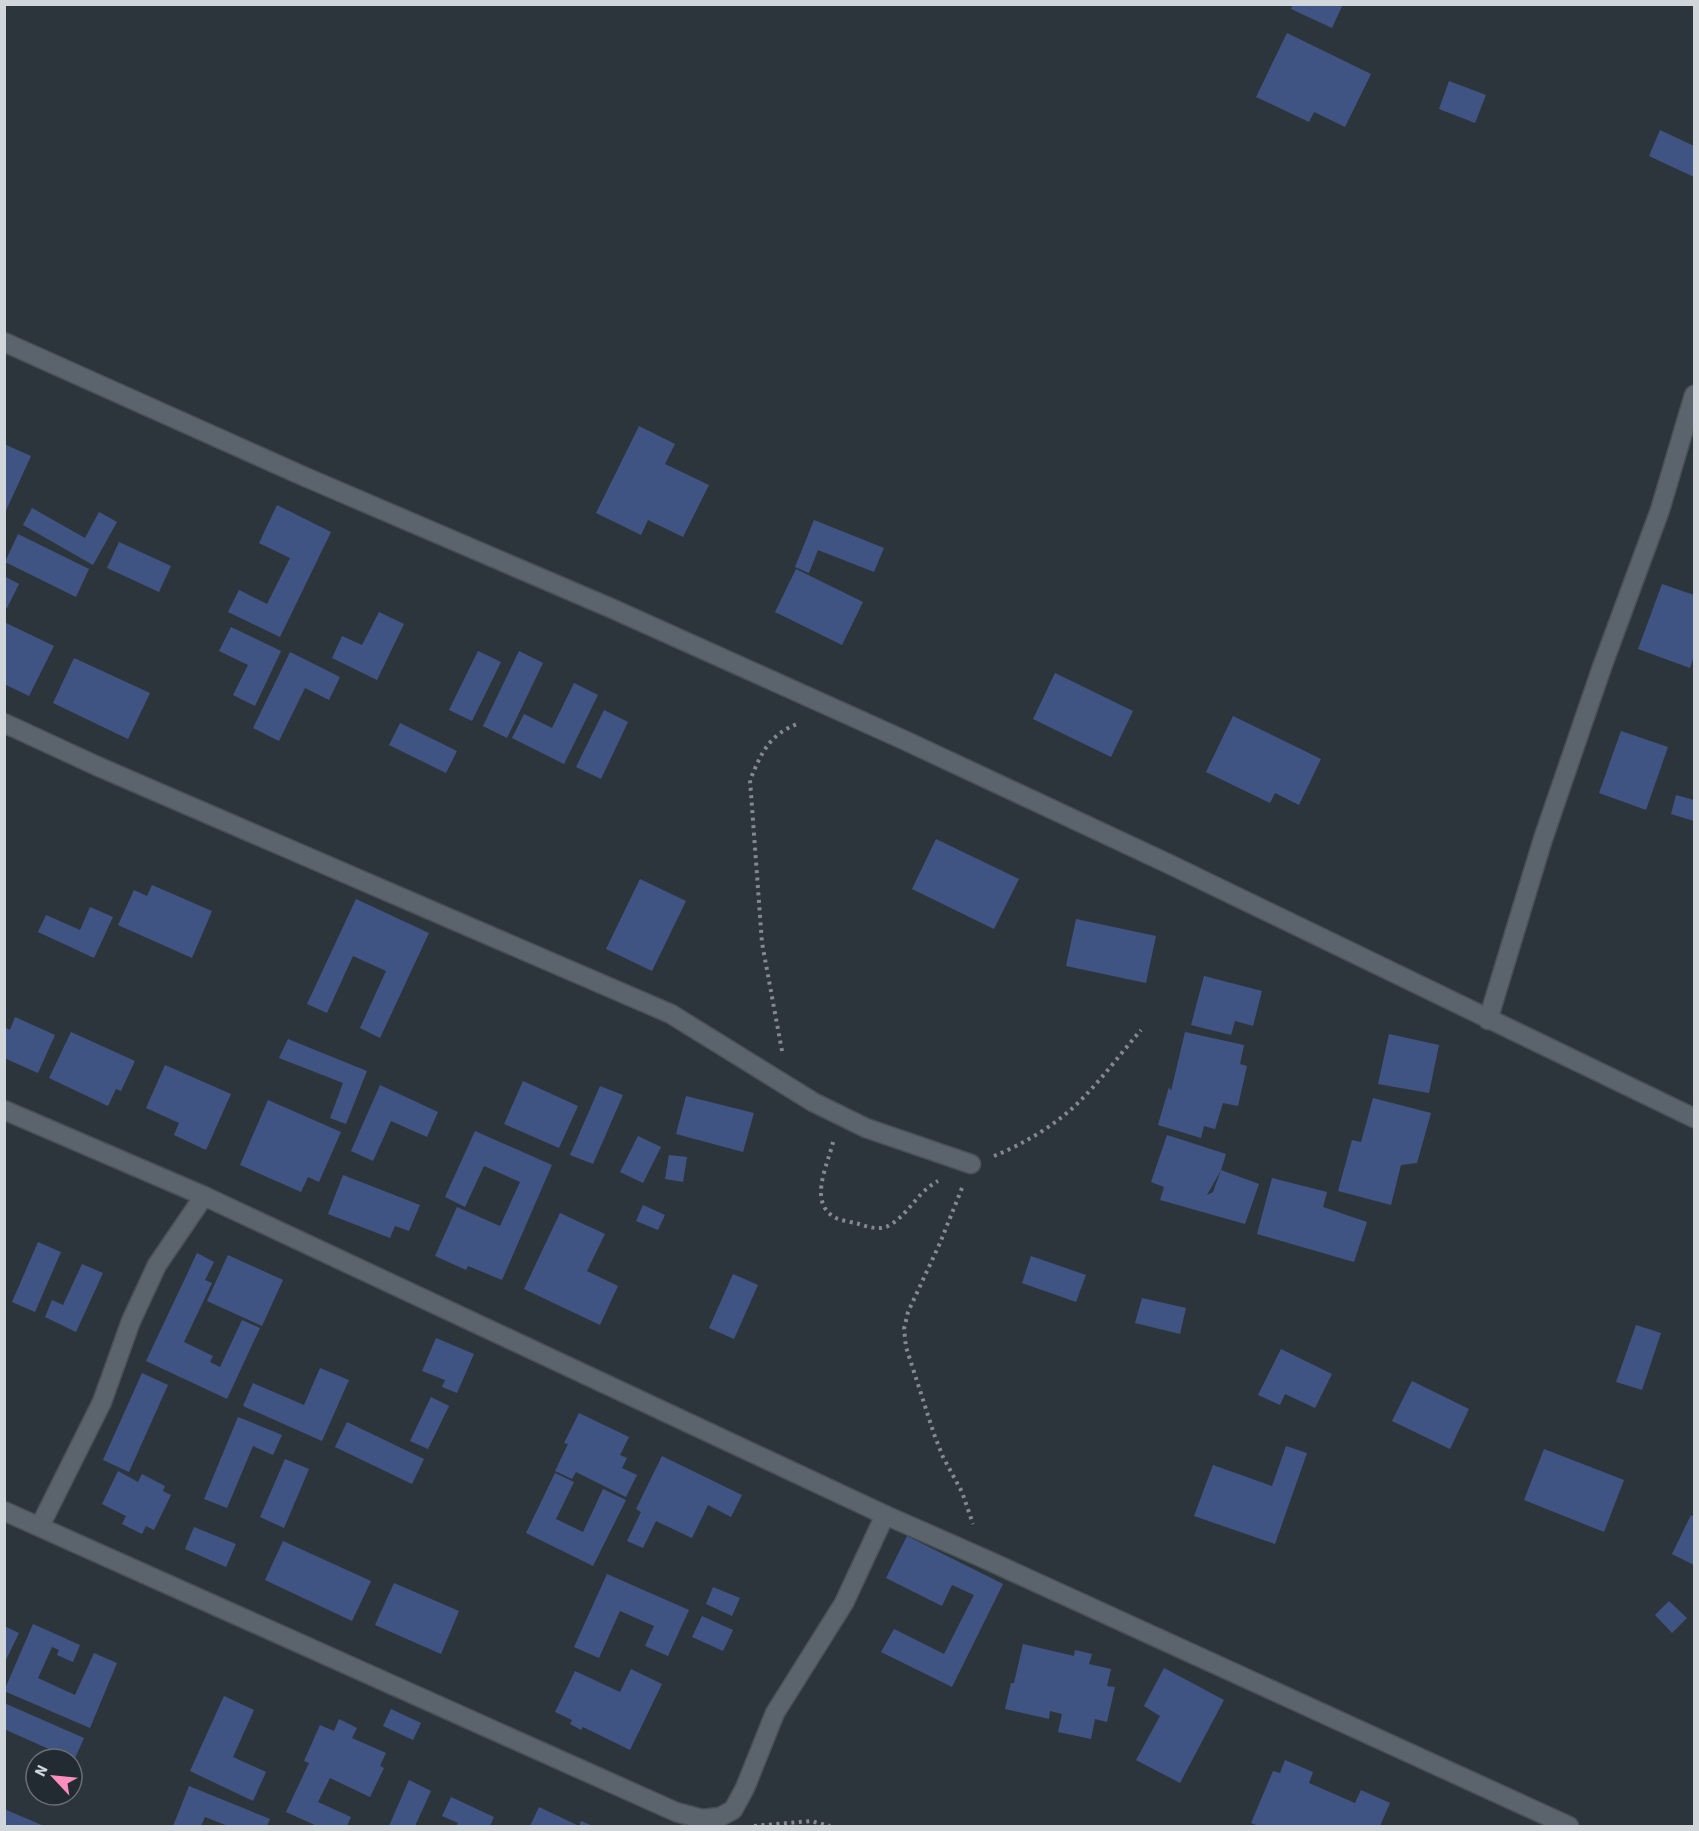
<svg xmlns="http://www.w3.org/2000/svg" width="1699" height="1831" viewBox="0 0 1699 1831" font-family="'Source Sans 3',sans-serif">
<rect width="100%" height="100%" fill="#2d353c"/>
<!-- building -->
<g fill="#405483">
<path d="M 1293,4 L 1343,4 L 1332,28 L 1291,9 Z"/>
<path d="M 1287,33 L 1371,74 L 1345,127 L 1314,112 L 1309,122 L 1256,97 Z"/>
<path d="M 1449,81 L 1486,95 L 1475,123 L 1439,109 Z"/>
<path d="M 1660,130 L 1694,146 L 1694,177 L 1649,156 Z"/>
<path d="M 639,426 L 675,444 L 665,464 L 709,485 L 683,537 L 648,520 L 641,535 L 596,513 Z"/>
<path d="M 4,444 L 31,456 L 4,515 Z"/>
<path d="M 277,505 L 331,532 L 280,637 L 228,612 L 239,590 L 267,604 L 290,558 L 259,543 Z"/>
<path d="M 32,508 L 85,538 L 99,512 L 117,522 L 93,565 L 23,525 Z"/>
<path d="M 814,520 L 884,548 L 874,572 L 818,550 L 809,573 L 795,567 Z"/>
<path d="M 18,534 L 89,569 L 76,597 L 5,562 Z"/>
<path d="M 119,542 L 171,566 L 159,592 L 107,568 Z"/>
<path d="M 796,569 L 863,602 L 842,645 L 775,612 Z"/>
<path d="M 4,576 L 19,584 L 7,608 L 4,607 Z"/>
<path d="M 1662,584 L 1694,595 L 1694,656 L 1690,668 L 1638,649 Z"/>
<path d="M 379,612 L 404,624 L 377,680 L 332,658 L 342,636 L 362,645 Z"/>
<path d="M 4,622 L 54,646 L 29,696 L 4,684 Z"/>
<path d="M 231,627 L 281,651 L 255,706 L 233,695 L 248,665 L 219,651 Z"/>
<path d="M 478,651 L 501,662 L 472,721 L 449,710 Z"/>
<path d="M 519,651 L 543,663 L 507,738 L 483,726 Z"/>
<path d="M 290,652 L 340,677 L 329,700 L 305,688 L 279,741 L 253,728 Z"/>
<path d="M 74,658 L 150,693 L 128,739 L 53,703 Z"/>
<path d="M 1055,673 L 1133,711 L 1111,757 L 1033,719 Z"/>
<path d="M 574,683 L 598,695 L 564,764 L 512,738 L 524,714 L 552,728 Z"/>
<path d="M 604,710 L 628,722 L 601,779 L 576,767 Z"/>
<path d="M 1233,716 L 1321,759 L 1299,805 L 1275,793 L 1270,803 L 1206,772 Z"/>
<path d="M 400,723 L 457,751 L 446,773 L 389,745 Z"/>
<path d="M 1621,731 L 1668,747 L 1646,810 L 1599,793 Z"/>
<path d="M 1676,795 L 1694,800 L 1694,821 L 1671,814 Z"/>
<path d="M 936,839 L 1019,879 L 994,929 L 912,889 Z"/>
<path d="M 640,879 L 686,901 L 652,971 L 606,949 Z"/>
<path d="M 152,885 L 212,911 L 192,958 L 118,925 L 134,890 L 147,896 Z"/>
<path d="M 356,899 L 429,933 L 380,1038 L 360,1028 L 386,971 L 353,956 L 327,1013 L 307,1004 Z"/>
<path d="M 90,907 L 113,917 L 94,958 L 38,932 L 46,915 L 80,930 Z"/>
<path d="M 1076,919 L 1156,936 L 1146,983 L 1066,966 Z"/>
<path d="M 1204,976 L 1262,991 L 1253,1026 L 1235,1021 L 1231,1035 L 1191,1025 Z"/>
<path d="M 15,1017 L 55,1035 L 38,1073 L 4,1058 L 4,1027 L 10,1030 Z"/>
<path d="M 71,1032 L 135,1061 L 121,1091 L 116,1089 L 108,1106 L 49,1078 Z"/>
<path d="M 1185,1032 L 1244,1045 L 1240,1064 L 1247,1066 L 1238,1106 L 1223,1103 L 1215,1129 L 1204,1126 L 1201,1138 L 1158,1125 L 1169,1087 L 1171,1091 Z"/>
<path d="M 1389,1034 L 1439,1045 L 1429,1093 L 1378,1084 Z"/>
<path d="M 288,1039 L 367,1071 L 346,1124 L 330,1118 L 343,1083 L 279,1058 Z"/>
<path d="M 165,1065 L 231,1094 L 206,1150 L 174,1135 L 179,1123 L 146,1108 Z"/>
<path d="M 523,1081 L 578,1106 L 559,1148 L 504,1124 Z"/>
<path d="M 380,1085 L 438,1112 L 427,1137 L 391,1121 L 373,1161 L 351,1151 Z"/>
<path d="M 600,1086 L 623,1095 L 593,1164 L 570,1155 Z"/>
<path d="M 686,1096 L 754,1113 L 743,1152 L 676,1134 Z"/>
<path d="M 1373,1098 L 1431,1113 L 1417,1163 L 1401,1165 L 1391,1205 L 1338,1191 L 1352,1140 L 1361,1142 Z"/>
<path d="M 268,1100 L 341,1132 L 319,1182 L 308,1177 L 301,1192 L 240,1165 Z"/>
<path d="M 475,1131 L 552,1165 L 502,1280 L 468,1266 L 466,1270 L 435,1256 L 457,1207 L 500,1226 L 520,1182 L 484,1166 L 465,1207 L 445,1197 Z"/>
<path d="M 1167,1135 L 1226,1154 L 1221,1170 L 1207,1195 L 1213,1192 L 1221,1170 L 1259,1184 L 1245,1224 L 1160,1200 L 1164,1187 L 1151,1182 Z"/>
<path d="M 638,1136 L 661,1147 L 643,1183 L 620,1172 Z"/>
<path d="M 669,1155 L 687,1157 L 683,1182 L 665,1179 Z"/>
<path d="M 343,1175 L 420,1205 L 409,1231 L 395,1226 L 390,1238 L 328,1214 Z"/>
<path d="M 1272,1178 L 1327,1192 L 1323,1207 L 1367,1222 L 1354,1262 L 1257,1234 Z"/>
<path d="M 643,1205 L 665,1215 L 658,1230 L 636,1221 Z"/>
<path d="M 560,1213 L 605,1234 L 587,1271 L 618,1286 L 600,1325 L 524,1289 Z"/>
<path d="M 38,1242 L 61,1252 L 35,1312 L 12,1302 Z"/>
<path d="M 197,1253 L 214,1262 L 205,1280 L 212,1283 L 184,1342 L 213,1356 L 210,1362 L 220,1367 L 242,1320 L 260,1328 L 227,1399 L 146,1361 Z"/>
<path d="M 228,1255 L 283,1280 L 262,1326 L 207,1301 Z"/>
<path d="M 1031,1256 L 1086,1275 L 1076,1302 L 1022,1283 Z"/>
<path d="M 82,1264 L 103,1273 L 76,1332 L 45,1317 L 52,1300 L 63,1305 Z"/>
<path d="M 733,1274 L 758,1285 L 734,1339 L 709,1328 Z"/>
<path d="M 1142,1298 L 1186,1308 L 1180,1334 L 1135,1323 Z"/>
<path d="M 1636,1325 L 1661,1333 L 1642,1390 L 1616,1382 Z"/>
<path d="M 436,1338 L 474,1354 L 457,1393 L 442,1387 L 445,1380 L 422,1371 Z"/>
<path d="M 1281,1349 L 1332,1374 L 1315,1408 L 1285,1394 L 1280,1405 L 1258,1395 Z"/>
<path d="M 320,1368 L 349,1380 L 322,1441 L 243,1406 L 253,1383 L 304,1405 Z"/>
<path d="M 142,1373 L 168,1385 L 129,1472 L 103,1460 Z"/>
<path d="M 1412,1381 L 1469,1409 L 1450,1449 L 1392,1421 Z"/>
<path d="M 431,1397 L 449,1406 L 428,1449 L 410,1441 Z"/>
<path d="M 579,1413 L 629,1437 L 620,1455 L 627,1458 L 622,1468 L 637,1475 L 626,1497 L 576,1472 L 572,1479 L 555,1471 L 568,1444 L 564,1443 Z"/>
<path d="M 238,1417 L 282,1435 L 273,1455 L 253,1446 L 227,1508 L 204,1499 Z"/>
<path d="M 347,1422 L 424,1459 L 412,1484 L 335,1447 Z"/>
<path d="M 1286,1446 L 1307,1453 L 1275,1544 L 1194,1516 L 1213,1465 L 1272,1486 Z"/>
<path d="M 1544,1449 L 1624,1480 L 1604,1532 L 1524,1500 Z"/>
<path d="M 662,1456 L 742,1495 L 731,1517 L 708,1505 L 692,1538 L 656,1521 L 643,1548 L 627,1541 L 641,1512 L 636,1509 Z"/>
<path d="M 285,1459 L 309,1469 L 284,1528 L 260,1517 Z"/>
<path d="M 118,1471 L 138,1482 L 142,1474 L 165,1486 L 163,1491 L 171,1495 L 154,1530 L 146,1526 L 142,1534 L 122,1524 L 126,1516 L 102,1504 Z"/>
<path d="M 555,1473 L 574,1482 L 556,1519 L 583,1532 L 603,1489 L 626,1500 L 593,1566 L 526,1533 Z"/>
<path d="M 1691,1515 L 1694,1517 L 1694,1565 L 1672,1554 Z"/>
<path d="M 194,1527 L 236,1544 L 226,1567 L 185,1549 Z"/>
<path d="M 907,1536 L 1003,1584 L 952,1687 L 881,1652 L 894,1629 L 944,1654 L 974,1595 L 952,1585 L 942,1606 L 886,1578 Z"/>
<path d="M 283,1541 L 371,1581 L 352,1621 L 265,1580 Z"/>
<path d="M 607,1574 L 689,1610 L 668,1656 L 645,1646 L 654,1626 L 620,1611 L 599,1658 L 574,1647 Z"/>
<path d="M 394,1583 L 459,1611 L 441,1654 L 375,1625 Z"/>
<path d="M 713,1587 L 740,1598 L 732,1616 L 706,1604 Z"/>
<path d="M 1669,1601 L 1687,1618 L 1672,1633 L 1655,1615 Z"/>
<path d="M 702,1616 L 733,1630 L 723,1651 L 692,1637 Z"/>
<path d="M 33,1624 L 80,1645 L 73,1662 L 57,1655 L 59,1650 L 52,1647 L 38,1678 L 75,1695 L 94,1653 L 117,1663 L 90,1728 L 4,1691 Z"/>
<path d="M 4,1626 L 19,1633 L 4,1664 Z"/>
<path d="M 1023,1644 L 1074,1656 L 1075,1650 L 1092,1654 L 1089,1664 L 1111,1669 L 1107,1686 L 1115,1687 L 1107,1722 L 1095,1719 L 1091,1739 L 1058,1732 L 1062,1714 L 1050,1711 L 1049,1719 L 1005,1709 L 1011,1683 L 1014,1683 Z"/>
<path d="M 1164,1668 L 1224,1700 L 1180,1783 L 1136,1760 L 1160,1716 L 1144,1706 Z"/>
<path d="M 631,1669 L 662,1684 L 630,1750 L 583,1727 L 581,1730 L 570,1724 L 572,1720 L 555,1712 L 575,1671 L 620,1692 Z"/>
<path d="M 224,1696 L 254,1710 L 233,1757 L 266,1772 L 253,1801 L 190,1771 Z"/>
<path d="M 4,1703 L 84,1738 L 72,1765 L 72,1759 L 47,1759 L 51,1750 L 4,1729 Z"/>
<path d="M 391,1709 L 421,1723 L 413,1740 L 383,1726 Z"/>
<path d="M 339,1719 L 357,1728 L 352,1738 L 386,1753 L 380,1766 L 384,1768 L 370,1797 L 330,1778 L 318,1802 L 351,1817 L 347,1826 L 317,1826 L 286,1812 L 309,1763 L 304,1761 L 320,1725 L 334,1731 Z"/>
<path d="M 1285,1760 L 1313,1772 L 1309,1783 L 1355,1803 L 1361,1790 L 1390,1803 L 1380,1826 L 1259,1826 L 1251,1823 L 1273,1771 L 1280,1773 Z"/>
<path d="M 409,1780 L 431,1791 L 415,1826 L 389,1826 Z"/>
<path d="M 189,1786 L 270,1819 L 267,1826 L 228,1826 L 205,1817 L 201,1826 L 173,1826 Z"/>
<path d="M 451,1797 L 494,1817 L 490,1826 L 456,1826 L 458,1823 L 442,1816 Z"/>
<path d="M 539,1807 L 579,1826 L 581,1821 L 593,1826 L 530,1826 Z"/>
<path d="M 4,1809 L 44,1826 L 4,1826 Z"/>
</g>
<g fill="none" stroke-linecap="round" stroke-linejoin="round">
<defs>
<g id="minor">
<path d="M 4,342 L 303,476 L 613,609 L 904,740 L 1169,864 L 1694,1118"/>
<path d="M 4,723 L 97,766 L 671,1014 L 813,1102 L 866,1128 L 971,1164"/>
<path d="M 1488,1020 L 1543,839 L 1602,667 L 1660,510 L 1694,395"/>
<path d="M 4,1110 L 204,1196 L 885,1515 L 985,1559 L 1569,1826"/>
<path d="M 4,1511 L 676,1812 L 702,1819 L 720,1817 L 733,1810 L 745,1788 L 775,1713 L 844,1603 L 885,1515"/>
<path d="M 40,1526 L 102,1402 L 131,1321 L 157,1265 L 204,1196"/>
</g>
</defs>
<!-- minor casing -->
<use href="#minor" stroke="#495156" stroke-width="21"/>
<!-- path -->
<g stroke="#838a8f" stroke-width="4" stroke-dasharray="3 4.5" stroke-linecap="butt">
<path d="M 782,1051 L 762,943 L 750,780 C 762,752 769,734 800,723"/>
<path d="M 833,1142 C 828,1165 807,1203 836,1218 C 843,1221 852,1222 859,1224 C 869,1227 880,1231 890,1225 C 910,1213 916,1193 938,1181"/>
<path d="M 994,1156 C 1024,1144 1057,1124 1080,1101 C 1102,1079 1121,1053 1141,1030"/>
<path d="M 962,1188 L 940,1243 L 908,1312 L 904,1329 L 906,1347 L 934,1434 L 943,1457 L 962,1492 L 973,1524"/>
<path d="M 754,1826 L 811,1821 L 830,1826"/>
</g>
<!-- minor -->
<use href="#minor" stroke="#5b646c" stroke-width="18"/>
</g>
<!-- border -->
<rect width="1699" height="1831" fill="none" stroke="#d0d6da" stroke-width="12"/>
<!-- north arrow -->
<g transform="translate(54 1777) rotate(296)"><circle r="28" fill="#232b32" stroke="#686f75" stroke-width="1.5"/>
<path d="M0-4.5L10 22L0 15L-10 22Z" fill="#fe8ebc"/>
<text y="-9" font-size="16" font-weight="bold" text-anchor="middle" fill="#d0d6da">N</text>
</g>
</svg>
